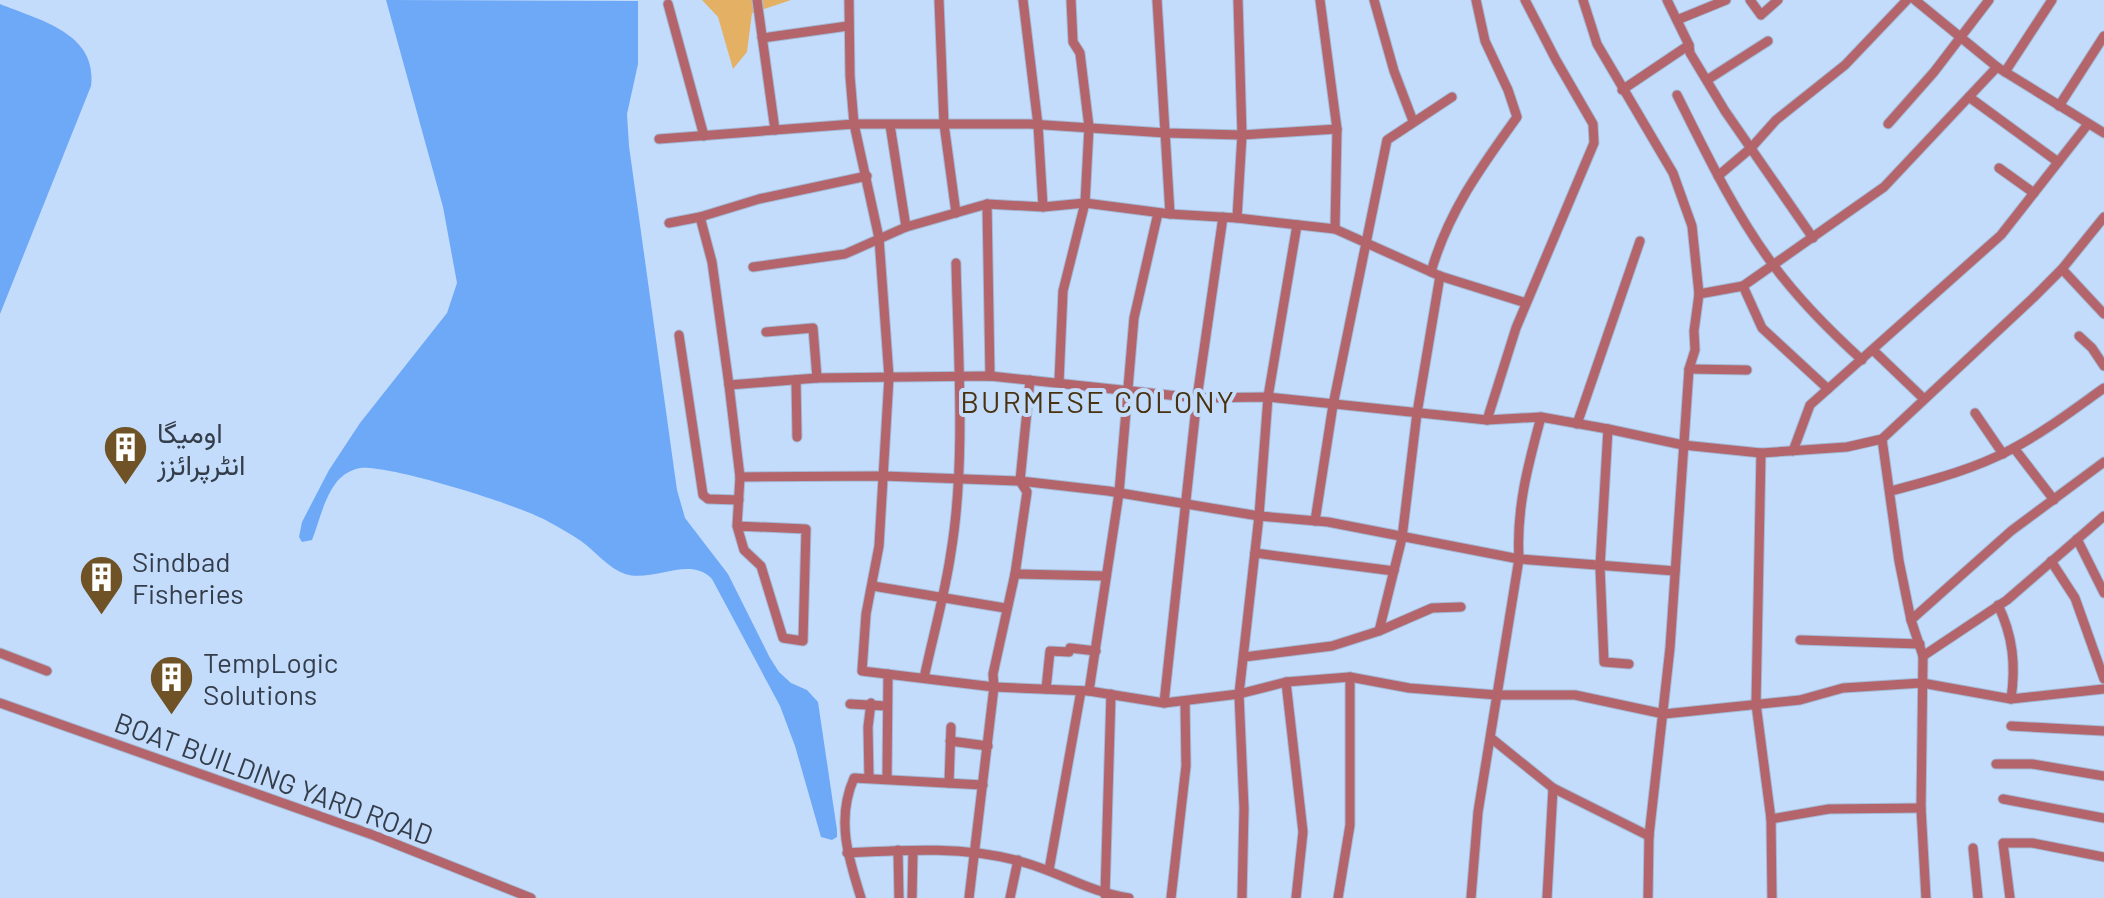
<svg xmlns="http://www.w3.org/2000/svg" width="2104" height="898" viewBox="0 0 2104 898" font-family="Barlow,Vazirmatn,sans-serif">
<rect width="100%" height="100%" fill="#c4dcfc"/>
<!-- green -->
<path fill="#e3b064" d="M 702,0 L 791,0 L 752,13 L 747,52 L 733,69 L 718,17 Z"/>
<!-- water -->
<g fill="#6ea9f7">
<path d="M 386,0 L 638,1 L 638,64 L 627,114 L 629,146 L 677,490 L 685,518 L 728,574 L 770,658 L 779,672 L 791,683 L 807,690 L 818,702 L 837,830 L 837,837 L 832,840 L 821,837 L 795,746 L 780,706 L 712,579 C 690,555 653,583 625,574 C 608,568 595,551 581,541 C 571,534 560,528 549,522 C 523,506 390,465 361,468 C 356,468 348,472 344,475 C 326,488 320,520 312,540 L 302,542 L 299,537 L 302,522 L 329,470 L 360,423 L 447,313 L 457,283 L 443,207 Z"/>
<path d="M 0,4 C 39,20 98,33 91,86 L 0,314 Z"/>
</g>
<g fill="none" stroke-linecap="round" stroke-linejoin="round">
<defs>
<g id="street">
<path d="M 757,0 L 775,130"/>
<path d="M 849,0 L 850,76 L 854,124 L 879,238 L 889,377 L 879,546 L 866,614 L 862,671 L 994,687 L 1089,691 L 1164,703 L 1239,694 L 1286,682 L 1350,677 L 1409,688 L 1497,695 L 1575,695 L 1664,714 L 1800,700 L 1843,688 L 1922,683 L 2011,699 L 2104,689"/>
<path d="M 939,0 L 944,124 L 956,213"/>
<path d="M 1023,0 L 1038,125 L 1043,207"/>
<path d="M 1157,0 L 1170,214"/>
<path d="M 1320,0 L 1337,129 L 1335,229"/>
<path d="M 1374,0 L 1394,71 L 1413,121"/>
<path d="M 1583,0 L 1597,44 L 1673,173 L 1692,226 L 1699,294 L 1694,331 L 1695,350 L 1689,369 L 1670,648 L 1649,836 L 1648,898"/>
<path d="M 1667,0 L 1689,45 L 1690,53 L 1725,111 L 1813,238"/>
<path d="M 1750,0 L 1761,15 L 1778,0"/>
<path d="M 1915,0 L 1997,67 L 2104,133"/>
<path d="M 668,4 L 704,136"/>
<path d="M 1677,20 L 1726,0"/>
<path d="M 762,38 L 848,26"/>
<path d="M 2005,72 L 2052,0"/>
<path d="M 1707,80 L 1768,41"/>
<path d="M 1622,90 L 1689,45"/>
<path d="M 1677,95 C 1706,153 1735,214 1774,266 C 1800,301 1830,331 1862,360"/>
<path d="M 1969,97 L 2058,162"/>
<path d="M 2059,106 L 2104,36"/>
<path d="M 1888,124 L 1934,72 L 1989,0"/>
<path d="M 890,125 L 906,227"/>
<path d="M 659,139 L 854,124 L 1030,124 L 1166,133 L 1242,135 L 1337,129"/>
<path d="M 1999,168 L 2034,193"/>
<path d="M 1718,176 L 1751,148 L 1776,120 L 1845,65 L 1907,0"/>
<path d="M 987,204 L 990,376"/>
<path d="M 700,217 L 712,262 L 729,385 L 740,477 L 737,526 L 744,550 L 761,566 L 783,638 L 803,641 L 806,529 L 737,526"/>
<path d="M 1237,218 L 1242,135 L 1238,0"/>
<path d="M 669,223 L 700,217 L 759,199 L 867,176"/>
<path d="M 753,267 L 845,254 L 906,227 L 987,204 L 1043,207 L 1085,203 L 1170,214 L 1237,218 L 1335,229 L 1440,276 L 1526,303"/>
<path d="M 2062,269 L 2104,314"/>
<path d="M 1431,272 C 1448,212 1481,167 1517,117 L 1508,90 L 1485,41 L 1476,0"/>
<path d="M 1743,286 L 1884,187 L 1997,67"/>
<path d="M 1699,294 L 1743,286 L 1762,328 L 1828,389"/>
<path d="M 766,332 L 813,328 L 817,378"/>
<path d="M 679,335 L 703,495 L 708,499 L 739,500"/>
<path d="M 2079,336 L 2092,348 L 2104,366"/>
<path d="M 1873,350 L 1924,399"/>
<path d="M 1689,369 L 1747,370"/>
<path d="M 796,380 L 797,437"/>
<path d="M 1059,382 L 1063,291 L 1085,203 L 1089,127 L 1080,53 L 1073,42 L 1071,0"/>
<path d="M 729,385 L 817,378 L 990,376 L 1197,398 L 1268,397 L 1487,420 L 1541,417 L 1608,429 L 1683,445 L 1761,453 L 1847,447 L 1882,439 L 2033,298 L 2062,269 L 2104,217"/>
<path d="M 1975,413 L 2003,454"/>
<path d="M 1487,420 L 1516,328 L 1594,143 L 1593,124 L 1556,60 L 1525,0"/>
<path d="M 1577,424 L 1640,241"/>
<path d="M 1608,429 L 1600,567 L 1604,662 L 1629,664"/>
<path d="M 1882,439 L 1899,561 L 1911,620 L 1923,656 L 1921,808 L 1926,898"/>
<path d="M 2014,448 L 2054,500"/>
<path d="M 1793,451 L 1810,405 L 2001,235 L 2088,124"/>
<path d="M 1761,453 L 1756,704 L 1771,819 L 1772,898"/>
<path d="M 740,477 L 883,476 L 1020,481 L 1108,491 L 1259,516 L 1328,522 L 1519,559 L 1675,571"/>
<path d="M 1891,491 C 1932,480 1972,470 2010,450 C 2043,433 2073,410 2104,388"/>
<path d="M 1315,521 L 1333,405 L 1387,140 L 1452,97"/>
<path d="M 2077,539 L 2104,593"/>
<path d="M 1255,553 L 1394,571"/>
<path d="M 2051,561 L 2075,598 L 2104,679"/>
<path d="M 1015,574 L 1106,576"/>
<path d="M 873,586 L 1005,608"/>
<path d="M 1998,605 C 2013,636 2016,665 2011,699"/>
<path d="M 1911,620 L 2011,531 L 2104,462"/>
<path d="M 1379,631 L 1402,538 L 1417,413 L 1440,276"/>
<path d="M 1800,640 L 1920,644"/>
<path d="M 0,653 L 47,671"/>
<path d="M 1923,656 L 2007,600 L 2104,516"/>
<path d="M 1244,657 L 1332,646 L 1379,631 L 1432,608 L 1461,607"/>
<path d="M 924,678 C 933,636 945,594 951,552 C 966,462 958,354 956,263"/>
<path d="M 1286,682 L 1303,832 L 1296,898"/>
<path d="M 1046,689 L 1050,651 L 1069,652 L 1070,648 L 1096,651"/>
<path d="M 1089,691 L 1119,493 L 1134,318 L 1158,213"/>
<path d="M 0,703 L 373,835 L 531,898"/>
<path d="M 1164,703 L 1197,398 L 1223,217"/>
<path d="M 850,704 L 887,706"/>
<path d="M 2011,726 L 2104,731"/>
<path d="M 1491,738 L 1553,788 L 1649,836"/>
<path d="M 950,741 L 988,746"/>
<path d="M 1996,764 L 2032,764 L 2104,776"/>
<path d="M 869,778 L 868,727 L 871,703"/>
<path d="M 887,779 L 888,674"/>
<path d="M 949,783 L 951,727"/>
<path d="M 2003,799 L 2104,818"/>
<path d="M 1771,819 L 1829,809 L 1921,808"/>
<path d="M 1973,848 L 1978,898"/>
<path d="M 898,850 L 899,898"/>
<path d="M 847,853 C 904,850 963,846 1019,861 C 1058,871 1088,892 1129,898"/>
<path d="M 1049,870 L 1081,691"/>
<path d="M 1105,895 L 1111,694"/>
<path d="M 861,898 C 848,857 836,819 854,778 L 983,785"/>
<path d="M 912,898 L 913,851"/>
<path d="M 969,898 L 994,687 L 993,674 L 1015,574 L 1027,492 L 1020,481 L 1030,380"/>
<path d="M 1010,898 L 1018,860"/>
<path d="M 1171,898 L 1186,766 L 1185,701"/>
<path d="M 1242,898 L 1244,808 L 1239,694 L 1259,516 L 1268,397 L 1297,225"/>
<path d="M 1338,898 L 1350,825 L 1350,677"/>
<path d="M 1471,898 L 1478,812 L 1519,559 C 1516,509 1528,465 1541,417"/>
<path d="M 1547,898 L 1553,788"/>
<path d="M 2010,898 L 2003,843 L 2032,843 L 2104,857"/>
</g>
</defs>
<!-- street casing -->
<use href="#street" stroke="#a4b9d5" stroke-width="11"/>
<!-- street -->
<use href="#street" stroke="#b3656b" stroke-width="9"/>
</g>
<!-- icons -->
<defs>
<symbol id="building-pin" viewBox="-11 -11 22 30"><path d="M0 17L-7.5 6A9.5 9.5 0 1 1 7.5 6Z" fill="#6f5225" stroke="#c4dcfc"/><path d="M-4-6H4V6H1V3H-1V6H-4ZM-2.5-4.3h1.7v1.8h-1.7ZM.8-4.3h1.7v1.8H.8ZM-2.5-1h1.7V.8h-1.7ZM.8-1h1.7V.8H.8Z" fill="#fff"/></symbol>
</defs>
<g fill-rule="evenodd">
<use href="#building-pin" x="100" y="422" width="51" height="69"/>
<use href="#building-pin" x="76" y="552" width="51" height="69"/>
<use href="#building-pin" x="146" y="652" width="51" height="69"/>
</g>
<g text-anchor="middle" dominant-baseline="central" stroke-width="8" stroke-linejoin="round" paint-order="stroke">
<!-- poi labels -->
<g font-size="28" fill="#343d4a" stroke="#c4dcfc" text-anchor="start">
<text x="157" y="432">اومیگا<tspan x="157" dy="32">انٹرپرائزز</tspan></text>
<text x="132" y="561">Sindbad<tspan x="132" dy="32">Fisheries</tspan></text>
<text x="203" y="662">TempLogic<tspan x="203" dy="32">Solutions</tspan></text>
</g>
<!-- street labels -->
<g font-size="28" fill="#343d4a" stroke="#c4dcfc">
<text transform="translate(274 778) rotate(20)">BOAT BUILDING YARD ROAD</text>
</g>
<!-- neighbourhood labels -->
<g font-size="30" letter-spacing="2" fill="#49320e" stroke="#c4dcfc">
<text x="1098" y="401">BURMESE COLONY</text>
</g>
</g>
</svg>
